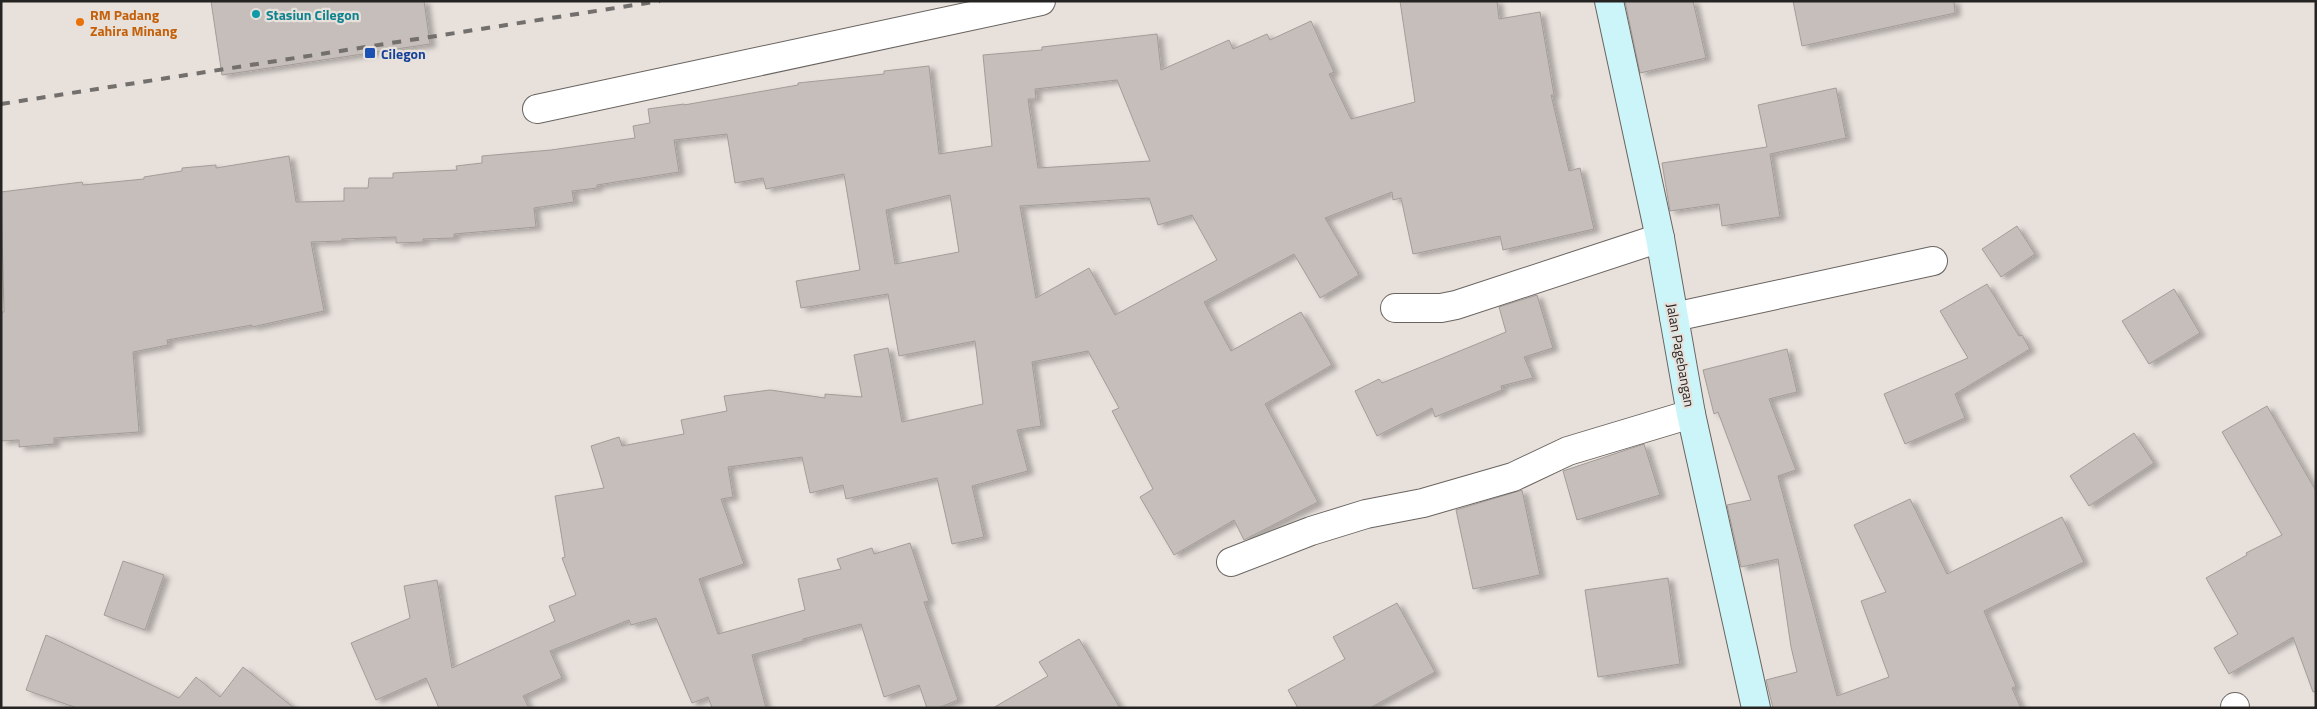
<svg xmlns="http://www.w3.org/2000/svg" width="2317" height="709" viewBox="0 0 2317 709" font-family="'Titillium Web',sans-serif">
<defs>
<filter id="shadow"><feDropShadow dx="5.5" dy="3" stdDeviation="2.5" flood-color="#0004"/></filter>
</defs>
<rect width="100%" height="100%" fill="#e7e0db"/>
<!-- building -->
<g fill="#c5beba" stroke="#a39c98" fill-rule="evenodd" filter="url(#shadow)">
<path d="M 211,1 L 424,1 L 430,44 L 222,75 Z"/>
<path d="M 1400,1 L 1497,1 L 1499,19 L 1540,12 L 1554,95 L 1551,95 L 1569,171 L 1580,168 L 1594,229 L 1503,250 L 1500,236 L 1413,254 L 1401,198 L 1393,200 L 1392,192 L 1325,218 L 1359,275 L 1320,298 L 1294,254 L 1204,302 L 1231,351 L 1301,312 L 1332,365 L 1265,404 L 1318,502 L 1244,540 L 1234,520 L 1174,555 L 1140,497 L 1153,489 L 1112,411 L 1119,408 L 1088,351 L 1032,362 L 1041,426 L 1017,430 L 1028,471 L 972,486 L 984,537 L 952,544 L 937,478 L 846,499 L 843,485 L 810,493 L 802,457 L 728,467 L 733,497 L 721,499 L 744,564 L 699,579 L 718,634 L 805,610 L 798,579 L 841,569 L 837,559 L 872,548 L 874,554 L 910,543 L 929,601 L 924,602 L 958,700 L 938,708 L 927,708 L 919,685 L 884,697 L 861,624 L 803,639 L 803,641 L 752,655 L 766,708 L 712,708 L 708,697 L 692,703 L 656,618 L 631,625 L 629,620 L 550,651 L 562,678 L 523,696 L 529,708 L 439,708 L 426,678 L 376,700 L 351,643 L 410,618 L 404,586 L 437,580 L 452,668 L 555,621 L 549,606 L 576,595 L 562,558 L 565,557 L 555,496 L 604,488 L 591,446 L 619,437 L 622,446 L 684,434 L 681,420 L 727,411 L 724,396 L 770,390 L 825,398 L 825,394 L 862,397 L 854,355 L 888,348 L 902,422 L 983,404 L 975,341 L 899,356 L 888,294 L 801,308 L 796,281 L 860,270 L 844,174 L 766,189 L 763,178 L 735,183 L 727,134 L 674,140 L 679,172 L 597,185 L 597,188 L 572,191 L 574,202 L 534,208 L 536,227 L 454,234 L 454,238 L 423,239 L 423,242 L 396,243 L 396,237 L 342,239 L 342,241 L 311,242 L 324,311 L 252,327 L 252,325 L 167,340 L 168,345 L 133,352 L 139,432 L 54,438 L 54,444 L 19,447 L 19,440 L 1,441 L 1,312 L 4,312 L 1,192 L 82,182 L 83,185 L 144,179 L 144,177 L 182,171 L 182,168 L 216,165 L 216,168 L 289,156 L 296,202 L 344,201 L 344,188 L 368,188 L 369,178 L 393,178 L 393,173 L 457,170 L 456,166 L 482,163 L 482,156 L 551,150 L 635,138 L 633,126 L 650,123 L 648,109 L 684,104 L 684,105 L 798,85 L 798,83 L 884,74 L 884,71 L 929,66 L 939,154 L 992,146 L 983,55 L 1042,50 L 1042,47 L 1157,34 L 1161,70 L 1229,40 L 1233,49 L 1267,34 L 1270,40 L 1311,21 L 1334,72 L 1329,74 L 1351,119 L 1415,102 ZM 1117,80 L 1150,161 L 1038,168 L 1028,99 L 1036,99 L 1035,89 ZM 950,195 L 959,252 L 895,264 L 886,210 ZM 1149,198 L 1158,225 L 1192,215 L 1217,260 L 1115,315 L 1089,268 L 1036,298 L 1020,206 Z"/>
<path d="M 1625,1 L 1693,1 L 1706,58 L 1640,73 Z"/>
<path d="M 1793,1 L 1954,1 L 1955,13 L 1802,46 Z"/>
<path d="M 1836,88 L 1846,138 L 1770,154 L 1780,217 L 1722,226 L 1719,204 L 1670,211 L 1662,163 L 1767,147 L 1758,105 Z"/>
<path d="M 2017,226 L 2035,254 L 2001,277 L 1982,249 Z"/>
<path d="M 1987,284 L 2019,336 L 2022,335 L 2030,349 L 1955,394 L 1965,418 L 1905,444 L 1884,394 L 1968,358 L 1940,311 Z"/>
<path d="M 2174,289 L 2200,333 L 2149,364 L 2122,321 Z"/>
<path d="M 1537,295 L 1553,348 L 1524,357 L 1533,378 L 1501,386 L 1502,390 L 1435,417 L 1432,408 L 1377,436 L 1355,391 L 1379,379 L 1382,383 L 1506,332 L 1499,307 Z"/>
<path d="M 1787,349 L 1797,392 L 1769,399 L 1796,470 L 1778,476 L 1837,696 L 1889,677 L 1861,601 L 1886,592 L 1854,525 L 1910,499 L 1947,574 L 2062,517 L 2084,562 L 1984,611 L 2016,686 L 2012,688 L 2021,708 L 1773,708 L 1766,680 L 1797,672 L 1791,647 L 1778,559 L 1741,567 L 1727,505 L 1751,500 L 1718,412 L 1714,414 L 1703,370 Z"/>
<path d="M 2267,406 L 2316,491 L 2316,691 L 2313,692 L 2293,637 L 2229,674 L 2214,648 L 2238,634 L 2206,578 L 2247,555 L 2246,553 L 2282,535 L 2222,432 Z"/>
<path d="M 2134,433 L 2154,463 L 2089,506 L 2070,476 Z"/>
<path d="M 1644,444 L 1660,495 L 1577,520 L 1563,471 Z"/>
<path d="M 1522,490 L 1540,575 L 1473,589 L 1456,510 Z"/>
<path d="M 123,561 L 164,575 L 145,630 L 104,615 Z"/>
<path d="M 1668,578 L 1680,664 L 1598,677 L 1585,590 Z"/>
<path d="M 1397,603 L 1435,672 L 1370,708 L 1298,708 L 1288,690 L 1345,659 L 1333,637 Z"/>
<path d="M 46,635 L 179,698 L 196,677 L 220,697 L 243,667 L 294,708 L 77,708 L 26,690 Z"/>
<path d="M 1079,639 L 1120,708 L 993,708 L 1048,676 L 1039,662 Z"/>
</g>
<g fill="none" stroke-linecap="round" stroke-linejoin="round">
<defs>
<g id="street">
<path d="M 537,109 L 1041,1"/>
<path d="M 1395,308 L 1441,308 L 1456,305 L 1660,238"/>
<path d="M 1674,317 L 1933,261"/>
<path d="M 1231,562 L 1311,531 L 1366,514 L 1423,503 L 1513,477 L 1568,451 L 1691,414"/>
<path d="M 2235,707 L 2235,708"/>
</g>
<path id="secondary" d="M 1609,1 L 1660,238 L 1691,414 L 1756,708"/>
</defs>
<!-- street casing -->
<use href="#street" stroke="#6a6460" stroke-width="30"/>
<!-- secondary casing -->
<use href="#secondary" stroke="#6a6460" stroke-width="30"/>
<!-- street -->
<use href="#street" stroke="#fff" stroke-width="28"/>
<!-- secondary -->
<use href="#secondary" stroke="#ccf5fa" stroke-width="28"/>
<!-- rail -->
<path stroke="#736f6c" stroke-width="4" stroke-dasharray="9 9" stroke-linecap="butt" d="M 1,104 L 660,1"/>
</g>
<!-- markers -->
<circle fill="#0f9aa8" stroke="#e7e0db" stroke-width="2" cx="256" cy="14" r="5"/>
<circle fill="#e8710a" stroke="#e7e0db" stroke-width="2" cx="80" cy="22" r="5"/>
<rect fill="#1a4fb4" stroke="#e7e0db" stroke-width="2" x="364" y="47" width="12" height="12" rx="2.5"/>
<g text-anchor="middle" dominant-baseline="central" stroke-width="4.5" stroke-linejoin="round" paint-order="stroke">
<!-- food labels -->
<g font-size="14" font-weight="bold" fill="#c56008" stroke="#e7e0db" text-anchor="start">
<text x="90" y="14">RM Padang<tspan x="90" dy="16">Zahira Minang</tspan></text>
</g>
<!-- culture labels -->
<g font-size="14" font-weight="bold" fill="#0d838f" stroke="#e7e0db" text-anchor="start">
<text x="266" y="14">Stasiun Cilegon</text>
</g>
<!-- transit labels -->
<g font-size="14" font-weight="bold" fill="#164399" stroke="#e7e0db" text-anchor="start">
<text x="381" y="53">Cilegon</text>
</g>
<!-- street labels -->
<g font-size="14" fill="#262422" stroke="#e7e0db">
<text transform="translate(1681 355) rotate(80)">Jalan Pagebangan</text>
</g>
</g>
<!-- border -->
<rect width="2317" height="709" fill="none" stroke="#262422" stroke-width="5"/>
</svg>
